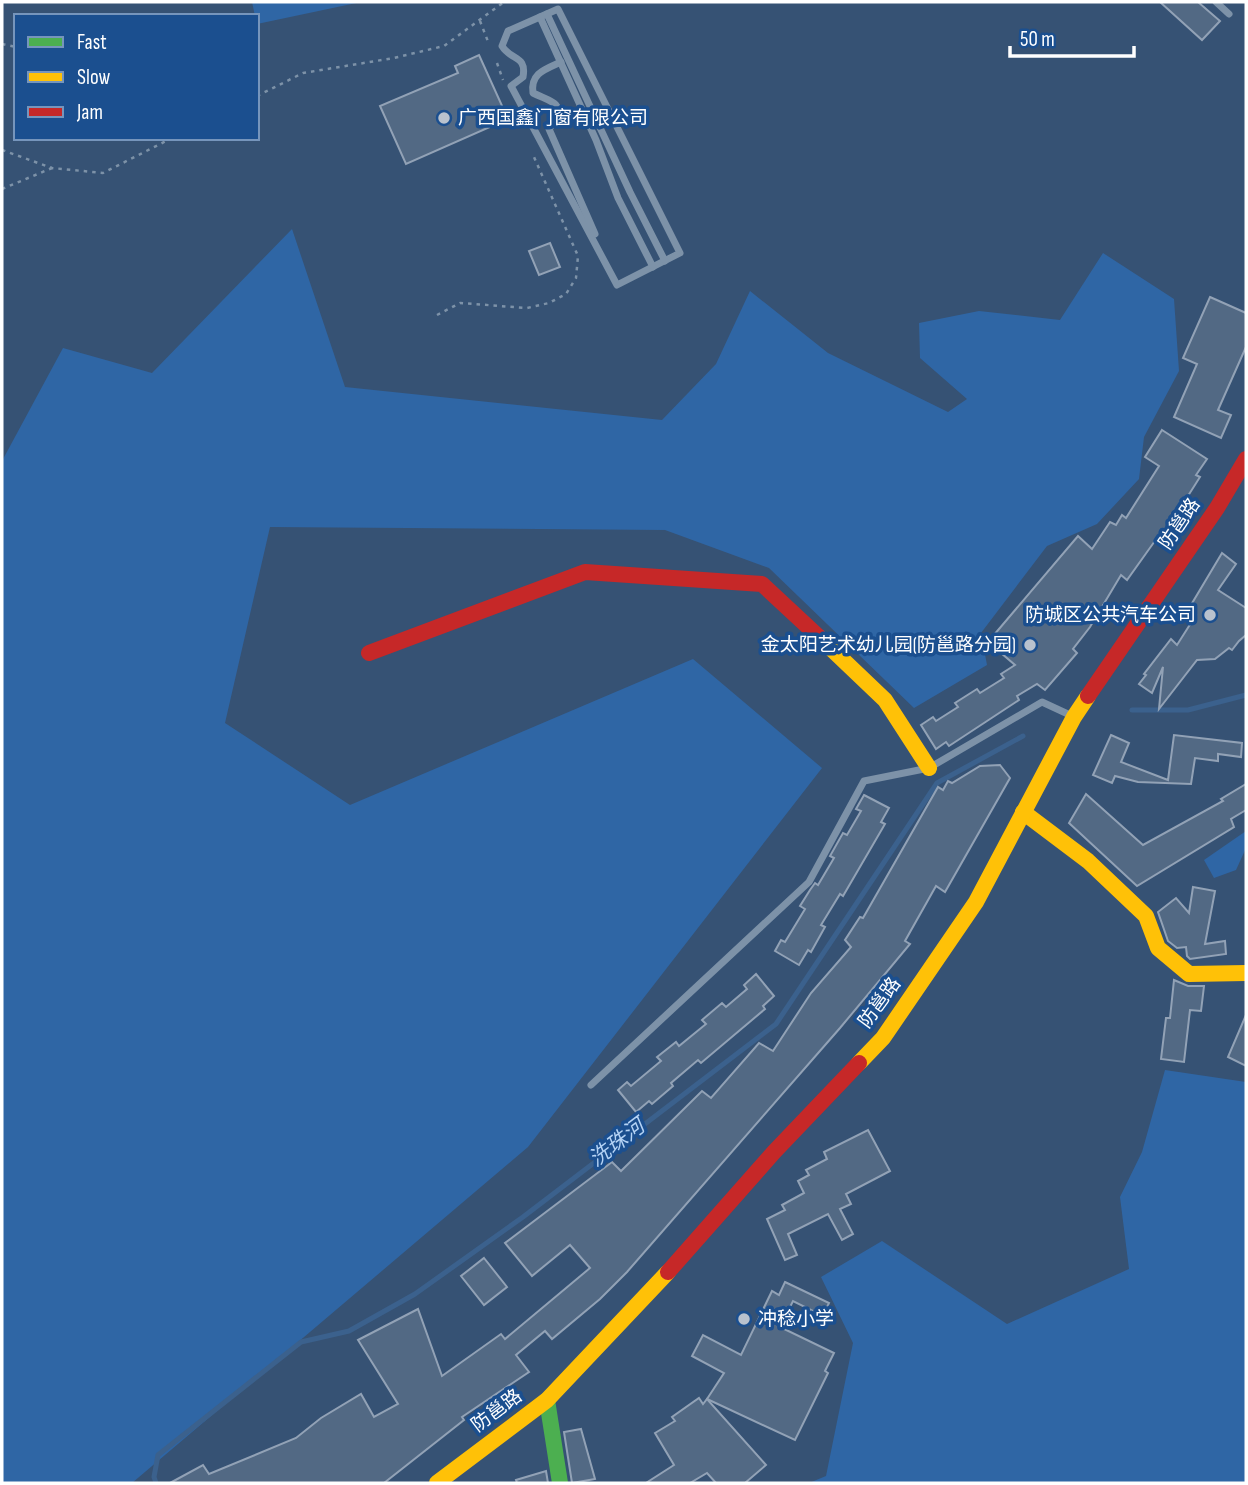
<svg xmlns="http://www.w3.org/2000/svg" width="1248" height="1485" viewBox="0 0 1248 1485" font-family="'Sofia Sans Condensed','Noto Sans SC',sans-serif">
<rect width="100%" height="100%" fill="#365274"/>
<!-- green -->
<g fill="#2f66a5">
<path d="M 252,2 L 361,2 L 257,24 L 257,16 L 255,16 Z"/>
<path d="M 292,229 L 345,387 L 662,420 L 716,364 L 750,291 L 828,353 L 948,412 L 967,399 L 920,358 L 919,323 L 979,311 L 1060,320 L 1103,253 L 1174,299 L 1179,371 L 1144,437 L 1139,479 L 1097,524 L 1047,546 L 981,633 L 987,665 L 914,708 L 769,568 L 665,530 L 270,527 L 225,723 L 350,805 L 693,659 L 822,768 L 528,1147 L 132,1483 L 2,1483 L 2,461 L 63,348 L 152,373 Z"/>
<path d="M 1246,831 L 1246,848 L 1236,870 L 1214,878 L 1204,860 Z"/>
<path d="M 1165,1070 L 1246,1082 L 1246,1483 L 809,1483 L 826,1476 L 853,1343 L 821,1277 L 882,1241 L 1007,1324 L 1129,1269 L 1120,1197 L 1142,1152 Z"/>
</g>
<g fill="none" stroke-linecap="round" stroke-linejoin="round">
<!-- stream -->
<g stroke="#3b618d" stroke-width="5">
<path d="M 1132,710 L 1188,710 L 1246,695"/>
<path d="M 156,1483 L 154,1477 L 158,1455 L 301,1342 L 349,1331 L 415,1294 L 523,1217 L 776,1024 L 937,783 L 1023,736"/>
</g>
</g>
<!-- building -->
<g fill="#526984" stroke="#92a2b6" stroke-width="2">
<path d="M 1160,2 L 1198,2 L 1220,21 L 1202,40 Z"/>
<path d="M 479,55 L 508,119 L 406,164 L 380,106 L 458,73 L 455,66 Z"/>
<path d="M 550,243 L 560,267 L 539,275 L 529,251 Z"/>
<path d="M 1210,297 L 1246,313 L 1246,347 L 1218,410 L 1231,415 L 1221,438 L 1174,417 L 1197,364 L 1183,358 Z"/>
<path d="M 1162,430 L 1207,459 L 1196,475 L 1200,477 L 1160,540 L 1157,538 L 1127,580 L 1121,575 L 1090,627 L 1073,649 L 1077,653 L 1045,690 L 1037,684 L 1017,696 L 1019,700 L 949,746 L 946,742 L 936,749 L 921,725 L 933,717 L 936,721 L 958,707 L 955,703 L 977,689 L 980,693 L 1004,678 L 1001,674 L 1015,665 L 988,642 L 1078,536 L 1092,549 L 1110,522 L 1116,525 L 1122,515 L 1126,518 L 1159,466 L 1145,457 Z"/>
<path d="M 1222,553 L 1236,564 L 1218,590 L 1246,608 L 1246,635 L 1239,641 L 1232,650 L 1229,648 L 1215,659 L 1197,660 L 1159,709 L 1163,667 L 1152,693 L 1139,684 L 1146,675 L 1144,674 L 1171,639 L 1177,645 L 1196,615 L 1188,610 Z"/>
<path d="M 1111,735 L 1129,743 L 1121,762 L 1168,780 L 1174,735 L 1242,743 L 1241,757 L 1218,754 L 1218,761 L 1195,758 L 1191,784 L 1138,782 L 1115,776 L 1112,783 L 1093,775 Z"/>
<path d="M 1000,765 L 1010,778 L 945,892 L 936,886 L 905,941 L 910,944 L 840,1028 L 627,1272 L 600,1299 L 552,1339 L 545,1331 L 516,1355 L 529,1372 L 462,1417 L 464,1420 L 384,1483 L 170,1483 L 203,1465 L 209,1474 L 296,1438 L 321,1418 L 361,1394 L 374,1417 L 398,1404 L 358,1340 L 418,1309 L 442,1376 L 501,1334 L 505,1339 L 590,1268 L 570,1245 L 532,1276 L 505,1243 L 612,1162 L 621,1171 L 702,1091 L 711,1098 L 759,1043 L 773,1051 L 811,993 L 851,947 L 845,940 L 860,917 L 863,918 L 938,787 L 943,790 L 948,781 L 952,783 L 980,766 Z"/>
<path d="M 1246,784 L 1246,810 L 1231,819 L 1234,827 L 1137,886 L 1069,823 L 1086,794 L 1143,845 L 1223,801 L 1221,799 Z"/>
<path d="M 864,795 L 889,808 L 881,822 L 885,824 L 843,896 L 840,894 L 821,925 L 825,927 L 811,952 L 808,950 L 799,965 L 775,951 L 781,940 L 785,942 L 805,909 L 800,906 L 810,890 L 815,883 L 818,885 L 834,858 L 830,856 L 843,833 L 847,835 L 861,811 L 856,809 Z"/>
<path d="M 1193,887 L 1215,891 L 1205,944 L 1225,941 L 1226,954 L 1190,959 L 1187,956 L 1186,947 L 1177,948 L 1168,941 L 1158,912 L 1176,898 L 1189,913 Z"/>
<path d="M 756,974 L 774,996 L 763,1006 L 765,1009 L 701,1063 L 698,1060 L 671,1083 L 673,1086 L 652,1104 L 649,1101 L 636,1112 L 618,1090 L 627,1082 L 631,1086 L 661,1061 L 657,1057 L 676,1042 L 679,1046 L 706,1024 L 702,1020 L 722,1003 L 726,1007 L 747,989 L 744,985 Z"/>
<path d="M 1174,980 L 1188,986 L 1204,986 L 1201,1011 L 1190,1010 L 1184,1062 L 1161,1059 L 1166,1018 L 1170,1018 Z"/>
<path d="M 1246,1015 L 1246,1066 L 1228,1057 Z"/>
<path d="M 868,1130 L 890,1171 L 846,1194 L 851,1204 L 840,1209 L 853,1234 L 842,1240 L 828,1214 L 788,1234 L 797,1255 L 785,1260 L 767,1219 L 785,1210 L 782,1205 L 804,1193 L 798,1181 L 809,1175 L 806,1170 L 827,1159 L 824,1152 Z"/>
<path d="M 484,1258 L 507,1287 L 484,1305 L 461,1276 Z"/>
<path d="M 785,1282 L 829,1303 L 823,1316 L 793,1301 L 780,1327 L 834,1353 L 825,1371 L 828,1373 L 795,1440 L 707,1399 L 724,1373 L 692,1356 L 703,1335 L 741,1355 L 772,1291 L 779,1295 Z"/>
<path d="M 699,1398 L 703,1404 L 707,1399 L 766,1465 L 745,1483 L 716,1483 L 707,1473 L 690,1483 L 646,1483 L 674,1465 L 655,1433 L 675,1421 L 672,1417 Z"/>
<path d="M 581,1429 L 595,1479 L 572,1483 L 564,1432 Z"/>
<path d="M 546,1471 L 548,1483 L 517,1483 L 516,1480 Z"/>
</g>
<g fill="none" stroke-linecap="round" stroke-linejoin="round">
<!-- path -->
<g stroke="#7d92a8" stroke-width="2.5" stroke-dasharray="3.5 5" stroke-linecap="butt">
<path d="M 480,21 L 489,44"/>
<path d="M 2,44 L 16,47"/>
<path d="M 497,63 L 503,80"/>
<path d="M 257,96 L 303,73 L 394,58 L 444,46 L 504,2"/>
<path d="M 2,150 L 52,168 L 103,173 L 172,138"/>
<path d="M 2,189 L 52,168"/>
<path d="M 437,315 L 460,303 L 527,308 L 549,303 L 566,294 L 576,278 L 578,256 L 534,157"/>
</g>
<!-- lane -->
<g stroke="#7d92a8" stroke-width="7">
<path d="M 1216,2 L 1229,14"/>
<path d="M 558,9 L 680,253 L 617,285 L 511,86 L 523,77 C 527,55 511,61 502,46 L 508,31 Z"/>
<path d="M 547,14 L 630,192 L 665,261"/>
<path d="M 540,17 L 596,140 L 618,198 L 653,267"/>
<path d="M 561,62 C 546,69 530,73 533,93 C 553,103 569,103 549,129 L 595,234"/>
<path d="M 591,1085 L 809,882 L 864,781 L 929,768 L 1042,702 L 1070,715"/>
</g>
<!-- fast -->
<path stroke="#4caf50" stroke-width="16" d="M 547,1400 L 560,1483"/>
<!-- slow -->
<g stroke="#ffc107" stroke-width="16">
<path d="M 820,638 L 885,700 L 929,768"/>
<path d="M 1023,812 L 1088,861 L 1146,916 L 1158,948 L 1189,974 L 1246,973"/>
<path d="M 859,1063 L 883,1038 L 976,902 L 1074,717 L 1088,696"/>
<path d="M 437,1483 L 547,1400 L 668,1272"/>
</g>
<!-- jam -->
<g stroke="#c62828" stroke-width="16">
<path d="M 369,653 L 585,572 L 762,584 L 820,638"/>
<path d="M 1088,696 L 1217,508 L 1246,459"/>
<path d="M 668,1272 L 774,1152 L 859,1063"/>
</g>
</g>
<!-- markers -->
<g fill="#b9c2ce" stroke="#1b4f8f" stroke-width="2.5">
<circle cx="444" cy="118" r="7"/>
<circle cx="1210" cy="615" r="7"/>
<circle cx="1030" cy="645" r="7"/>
<circle cx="744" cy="1319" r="7"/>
</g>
<g text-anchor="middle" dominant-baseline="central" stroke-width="7" stroke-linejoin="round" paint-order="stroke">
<!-- poi labels -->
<g font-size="19" fill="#fff" stroke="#1b4f8f" text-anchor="start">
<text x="458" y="118">广西国鑫门窗有限公司</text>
<text x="1196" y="615" text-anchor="end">防城区公共汽车公司</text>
<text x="1016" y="645" text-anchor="end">金太阳艺术幼儿园(防邕路分园)</text>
<text x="758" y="1319">冲稔小学</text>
</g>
<!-- street labels -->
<g font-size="19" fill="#fff" stroke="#1b4f8f">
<text transform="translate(1180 524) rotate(-56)">防邕路</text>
<text transform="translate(880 1003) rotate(-54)">防邕路</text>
<text transform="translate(497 1411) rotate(-37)">防邕路</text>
</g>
<!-- water labels -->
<g font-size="21" font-style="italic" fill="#b5d3f5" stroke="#1b4f8f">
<text transform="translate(617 1143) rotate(-37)">洗珠河</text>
</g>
</g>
<!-- border -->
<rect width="1248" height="1485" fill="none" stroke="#ffffff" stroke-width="7"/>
<!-- legend -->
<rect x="14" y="14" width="245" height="126" fill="#1b4f8f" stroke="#7695bc" stroke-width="2"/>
<rect x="28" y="37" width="35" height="10" fill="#4caf50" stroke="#7695bc" stroke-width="2"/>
<text x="77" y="49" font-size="21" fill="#ffffff">Fast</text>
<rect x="28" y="72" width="35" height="10" fill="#ffc107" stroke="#7695bc" stroke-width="2"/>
<text x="77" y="84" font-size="21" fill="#ffffff">Slow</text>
<rect x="28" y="107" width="35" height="10" fill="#c62828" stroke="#7695bc" stroke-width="2"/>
<text x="77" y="119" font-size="21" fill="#ffffff">Jam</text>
<!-- scale -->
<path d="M1010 46v10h124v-10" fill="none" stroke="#ffffff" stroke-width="3.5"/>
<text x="1020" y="46" font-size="21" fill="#ffffff" stroke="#1b4f8f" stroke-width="5" paint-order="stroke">50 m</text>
</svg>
